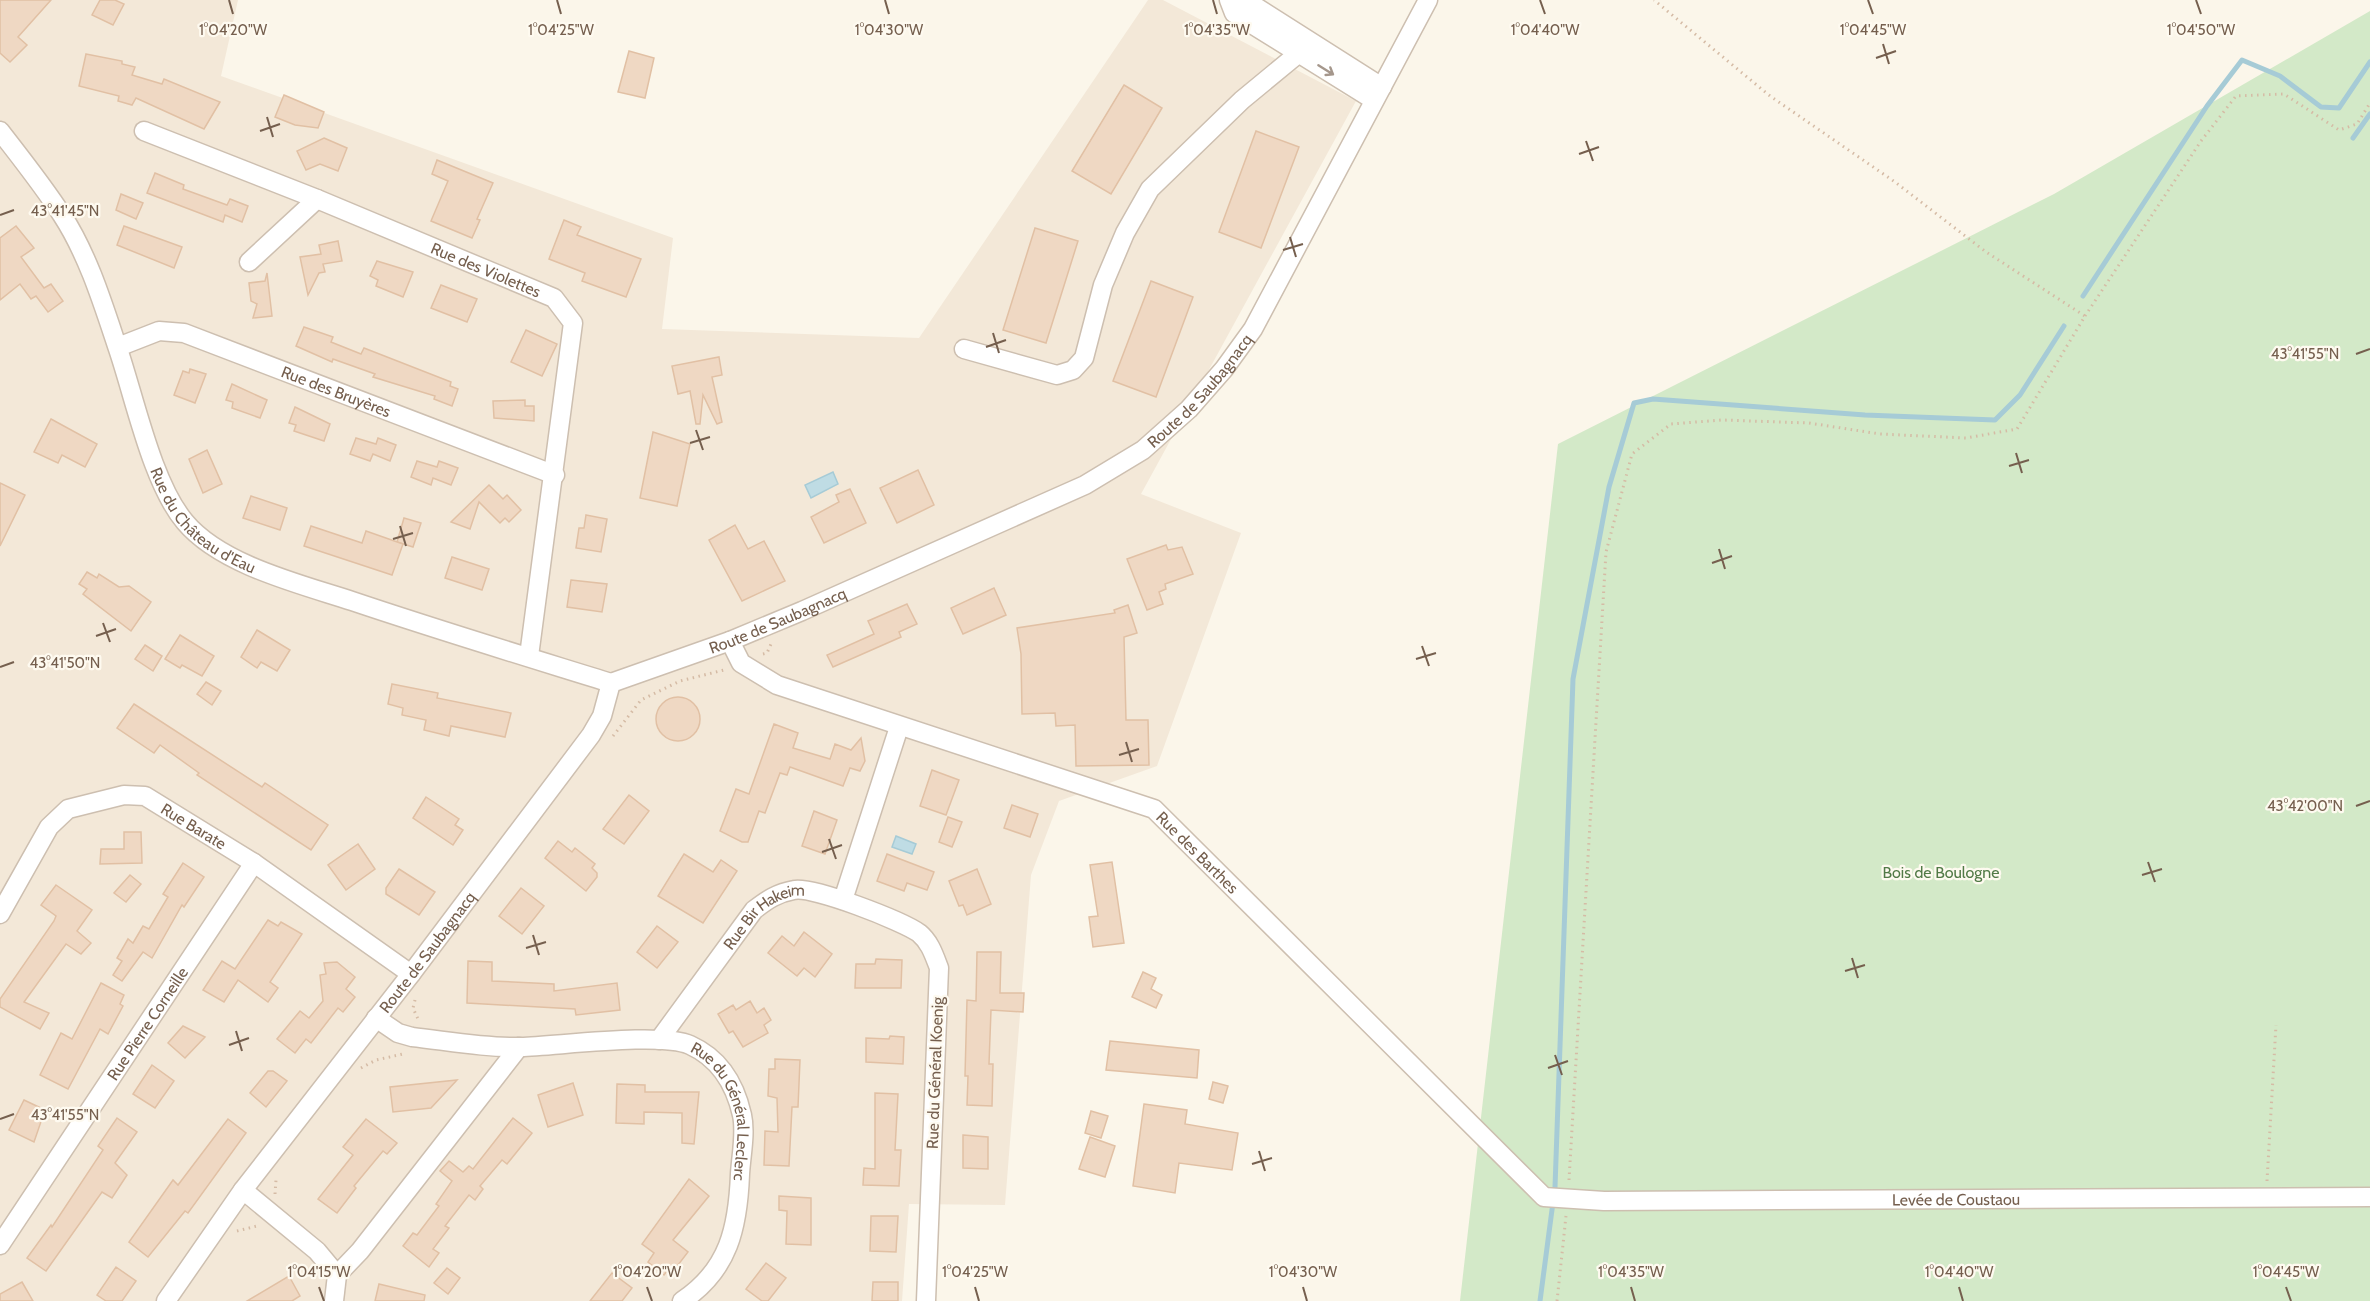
<svg xmlns="http://www.w3.org/2000/svg" width="2370" height="1301" viewBox="0 0 2370 1301" font-family="Cabin,sans-serif">
<rect width="100%" height="100%" fill="#fbf6ea"/>
<!-- residential -->
<path fill="#f3e8d8" d="M 0,0 L 238,0 L 221,76 L 673,238 L 662,329 L 919,338 L 1148,0 L 1163,0 L 1356,101 L 1141,494 L 1241,533 L 1157,766 L 1059,801 L 1031,875 L 1005,1205 L 909,1204 L 902,1301 L 0,1301 Z"/>
<!-- green -->
<path fill="#d3e9c8" d="M 2370,11 L 2370,1301 L 1460,1301 L 1558,444 L 2054,194 Z"/>
<!-- water -->
<g fill="#bfdce4" stroke="#a6cbd6" stroke-width="1.5">
<path d="M 833,472 L 838,484 L 811,498 L 805,485 Z"/>
<path d="M 896,836 L 916,844 L 912,854 L 892,847 Z"/>
</g>
<g fill="none" stroke-linecap="round" stroke-linejoin="round">
<!-- stream -->
<g stroke="#a6cbd6" stroke-width="5">
<path d="M 2353,138 L 2370,114"/>
<path d="M 2083,296 L 2207,106 L 2242,60 L 2280,76 L 2321,107 L 2339,108 L 2370,62"/>
<path d="M 1540,1301 L 1555,1187 L 1573,679 L 1609,487 L 1634,403 L 1653,399 L 1865,415 L 1995,420 L 2020,395 L 2064,326"/>
</g>
</g>
<!-- building -->
<g fill="#efd8c3" stroke="#e1c0a4" stroke-width="1.5">
<path d="M 0,0 L 51,0 L 18,37 L 27,45 L 10,62 L 0,53 Z"/>
<path d="M 100,0 L 115,0 L 124,4 L 113,25 L 92,15 Z"/>
<path d="M 629,51 L 654,58 L 645,98 L 618,92 Z"/>
<path d="M 86,54 L 122,61 L 122,64 L 135,67 L 132,75 L 162,84 L 164,79 L 220,102 L 204,129 L 136,98 L 132,105 L 118,101 L 119,96 L 79,86 Z"/>
<path d="M 1124,85 L 1162,108 L 1111,194 L 1072,171 Z"/>
<path d="M 284,95 L 324,112 L 318,128 L 295,125 L 275,117 Z"/>
<path d="M 1256,131 L 1299,147 L 1261,248 L 1219,232 Z"/>
<path d="M 324,138 L 347,148 L 338,171 L 320,164 L 306,170 L 297,151 Z"/>
<path d="M 437,160 L 493,183 L 477,219 L 480,220 L 472,238 L 431,221 L 448,181 L 432,174 Z"/>
<path d="M 155,173 L 184,185 L 183,189 L 227,205 L 230,199 L 248,206 L 242,222 L 225,215 L 223,222 L 147,193 Z"/>
<path d="M 121,194 L 143,203 L 136,219 L 116,210 Z"/>
<path d="M 564,220 L 581,227 L 577,235 L 641,259 L 626,297 L 582,281 L 585,273 L 549,259 Z"/>
<path d="M 16,226 L 34,248 L 21,257 L 44,288 L 51,284 L 63,301 L 48,312 L 36,296 L 31,299 L 20,284 L 0,300 L 0,238 Z"/>
<path d="M 124,226 L 182,247 L 174,268 L 117,245 Z"/>
<path d="M 1035,228 L 1078,241 L 1046,343 L 1003,330 Z"/>
<path d="M 338,241 L 342,261 L 323,264 L 325,272 L 319,273 L 308,295 L 300,257 L 321,254 L 319,245 Z"/>
<path d="M 377,261 L 413,272 L 403,297 L 376,286 L 378,280 L 370,276 Z"/>
<path d="M 267,273 L 272,316 L 253,318 L 257,304 L 251,301 L 249,283 L 265,281 Z"/>
<path d="M 1151,281 L 1193,297 L 1156,397 L 1113,381 Z"/>
<path d="M 441,285 L 477,299 L 467,322 L 431,308 Z"/>
<path d="M 304,327 L 333,337 L 331,342 L 361,354 L 364,348 L 451,382 L 450,386 L 458,389 L 452,406 L 434,399 L 435,396 L 373,377 L 375,374 L 333,359 L 332,362 L 296,346 Z"/>
<path d="M 526,330 L 557,344 L 542,376 L 511,362 Z"/>
<path d="M 719,357 L 722,375 L 712,377 L 722,422 L 717,424 L 703,395 L 700,424 L 696,424 L 690,391 L 678,394 L 672,366 Z"/>
<path d="M 190,369 L 206,374 L 195,403 L 174,395 L 183,371 L 189,373 Z"/>
<path d="M 232,384 L 267,400 L 260,418 L 232,408 L 233,402 L 226,400 Z"/>
<path d="M 525,400 L 525,406 L 534,406 L 534,421 L 494,418 L 493,401 Z"/>
<path d="M 295,407 L 330,424 L 324,441 L 294,431 L 296,425 L 289,423 Z"/>
<path d="M 51,419 L 97,444 L 85,467 L 62,455 L 58,463 L 34,452 Z"/>
<path d="M 653,432 L 690,444 L 677,506 L 640,498 Z"/>
<path d="M 356,438 L 376,444 L 378,438 L 396,445 L 390,461 L 373,454 L 370,461 L 350,454 Z"/>
<path d="M 207,450 L 222,484 L 203,493 L 189,459 Z"/>
<path d="M 417,461 L 437,467 L 439,461 L 458,468 L 451,485 L 433,478 L 431,485 L 411,477 Z"/>
<path d="M 918,470 L 934,505 L 897,523 L 880,488 Z"/>
<path d="M 0,483 L 25,495 L 0,546 Z"/>
<path d="M 489,485 L 503,499 L 507,495 L 521,510 L 509,522 L 505,518 L 500,523 L 479,502 L 470,529 L 451,522 Z"/>
<path d="M 850,489 L 866,523 L 824,543 L 811,517 L 839,502 L 836,495 Z"/>
<path d="M 251,496 L 287,508 L 280,530 L 243,518 Z"/>
<path d="M 586,515 L 607,519 L 601,552 L 576,548 L 579,528 L 584,528 Z"/>
<path d="M 404,518 L 421,523 L 413,547 L 397,542 Z"/>
<path d="M 735,525 L 748,549 L 764,541 L 785,581 L 742,601 L 709,540 Z"/>
<path d="M 311,526 L 362,543 L 366,531 L 403,544 L 392,575 L 304,546 Z"/>
<path d="M 1166,545 L 1168,550 L 1182,547 L 1193,574 L 1165,584 L 1166,589 L 1159,592 L 1163,604 L 1147,610 L 1127,559 Z"/>
<path d="M 452,557 L 489,569 L 482,590 L 445,578 Z"/>
<path d="M 87,572 L 97,578 L 99,574 L 119,587 L 129,586 L 151,602 L 131,631 L 83,594 L 87,589 L 79,584 Z"/>
<path d="M 571,580 L 607,584 L 602,612 L 567,607 Z"/>
<path d="M 994,588 L 1006,615 L 963,634 L 951,608 Z"/>
<path d="M 907,604 L 917,624 L 899,632 L 901,637 L 833,667 L 827,655 L 874,634 L 868,621 Z"/>
<path d="M 1128,605 L 1137,633 L 1124,637 L 1126,720 L 1148,720 L 1149,765 L 1076,766 L 1075,725 L 1056,726 L 1055,713 L 1022,714 L 1021,654 L 1017,628 L 1115,613 L 1114,610 Z"/>
<path d="M 257,630 L 290,650 L 277,671 L 261,662 L 257,668 L 241,657 Z"/>
<path d="M 180,635 L 214,656 L 202,676 L 182,665 L 180,668 L 165,659 Z"/>
<path d="M 145,645 L 162,656 L 153,671 L 135,659 Z"/>
<path d="M 206,682 L 221,691 L 212,705 L 197,694 Z"/>
<path d="M 392,684 L 438,693 L 437,698 L 511,713 L 505,737 L 451,726 L 449,736 L 424,730 L 426,720 L 402,715 L 403,708 L 388,704 Z"/>
<circle cx="678" cy="719" r="22"/>
<path d="M 134,704 L 262,787 L 265,783 L 328,825 L 311,850 L 197,775 L 199,773 L 160,745 L 154,753 L 117,728 Z"/>
<path d="M 774,724 L 798,733 L 793,748 L 830,759 L 835,744 L 851,750 L 861,738 L 865,761 L 860,771 L 850,768 L 843,786 L 790,767 L 787,775 L 780,773 L 765,813 L 759,811 L 748,842 L 742,842 L 720,831 L 736,789 L 749,794 Z"/>
<path d="M 932,770 L 959,780 L 946,815 L 920,806 Z"/>
<path d="M 629,795 L 649,811 L 624,844 L 603,829 Z"/>
<path d="M 426,797 L 459,819 L 455,825 L 463,830 L 453,845 L 413,818 Z"/>
<path d="M 1012,805 L 1038,814 L 1030,837 L 1004,828 Z"/>
<path d="M 814,811 L 837,820 L 825,854 L 802,846 Z"/>
<path d="M 948,817 L 962,822 L 952,847 L 939,842 Z"/>
<path d="M 124,832 L 141,832 L 142,863 L 100,864 L 101,849 L 124,849 Z"/>
<path d="M 558,841 L 572,852 L 575,848 L 595,864 L 592,868 L 597,873 L 597,877 L 586,891 L 545,858 Z"/>
<path d="M 358,844 L 375,869 L 346,890 L 328,865 Z"/>
<path d="M 684,854 L 713,872 L 721,860 L 737,871 L 703,923 L 658,896 Z"/>
<path d="M 887,854 L 934,872 L 927,890 L 907,883 L 904,891 L 877,881 Z"/>
<path d="M 1112,862 L 1124,943 L 1093,947 L 1089,917 L 1098,916 L 1090,865 Z"/>
<path d="M 183,863 L 204,877 L 184,907 L 182,905 L 152,958 L 143,952 L 122,981 L 113,975 L 122,961 L 117,958 L 128,939 L 133,943 L 143,926 L 149,929 L 168,897 L 163,894 Z"/>
<path d="M 399,869 L 435,892 L 419,915 L 386,894 L 386,888 Z"/>
<path d="M 977,869 L 991,904 L 967,915 L 963,905 L 959,906 L 949,881 Z"/>
<path d="M 130,875 L 141,884 L 126,902 L 114,893 Z"/>
<path d="M 56,885 L 92,910 L 77,931 L 91,943 L 81,954 L 66,944 L 24,1002 L 49,1013 L 40,1029 L 0,1007 L 0,999 L 54,921 L 56,916 L 41,905 Z"/>
<path d="M 521,888 L 544,906 L 522,934 L 499,916 Z"/>
<path d="M 268,920 L 278,926 L 281,922 L 302,934 L 270,982 L 278,988 L 268,1002 L 238,980 L 224,1002 L 203,990 L 222,961 L 235,969 Z"/>
<path d="M 657,926 L 678,942 L 657,968 L 637,952 Z"/>
<path d="M 804,932 L 832,954 L 815,977 L 804,968 L 797,976 L 768,953 L 782,936 L 794,946 Z"/>
<path d="M 977,952 L 1001,952 L 1000,993 L 1024,993 L 1023,1012 L 991,1010 L 989,1064 L 993,1064 L 992,1106 L 967,1105 L 968,1076 L 965,1076 L 967,1000 L 976,1001 Z"/>
<path d="M 876,959 L 902,960 L 901,988 L 855,988 L 856,964 L 875,964 Z"/>
<path d="M 468,961 L 492,962 L 492,981 L 554,984 L 554,991 L 617,983 L 620,1010 L 576,1015 L 575,1009 L 467,1003 Z"/>
<path d="M 337,962 L 355,977 L 346,989 L 355,997 L 343,1012 L 338,1008 L 311,1043 L 306,1039 L 295,1053 L 277,1039 L 300,1011 L 309,1018 L 323,1001 L 320,975 L 326,974 L 324,963 Z"/>
<path d="M 1143,972 L 1156,978 L 1151,989 L 1162,995 L 1156,1008 L 1132,997 Z"/>
<path d="M 101,983 L 124,995 L 120,1004 L 123,1006 L 108,1034 L 100,1029 L 68,1089 L 40,1075 L 61,1033 L 72,1039 Z"/>
<path d="M 750,1001 L 757,1013 L 764,1008 L 771,1020 L 764,1025 L 768,1033 L 743,1047 L 733,1031 L 729,1033 L 718,1014 L 733,1005 L 736,1010 Z"/>
<path d="M 183,1026 L 205,1037 L 185,1058 L 168,1043 Z"/>
<path d="M 890,1036 L 904,1037 L 903,1064 L 866,1062 L 866,1038 L 889,1039 Z"/>
<path d="M 1110,1041 L 1199,1050 L 1197,1078 L 1106,1070 Z"/>
<path d="M 775,1059 L 800,1060 L 798,1107 L 792,1107 L 789,1166 L 764,1165 L 765,1131 L 778,1132 L 777,1098 L 768,1096 L 769,1069 L 775,1069 Z"/>
<path d="M 152,1065 L 174,1081 L 155,1108 L 133,1094 Z"/>
<path d="M 268,1071 L 273,1071 L 287,1081 L 266,1107 L 250,1093 Z"/>
<path d="M 457,1080 L 431,1108 L 393,1112 L 390,1087 Z"/>
<path d="M 1213,1082 L 1228,1086 L 1223,1103 L 1209,1099 Z"/>
<path d="M 573,1083 L 583,1115 L 548,1127 L 538,1095 Z"/>
<path d="M 617,1084 L 645,1085 L 645,1092 L 699,1092 L 694,1144 L 682,1143 L 682,1113 L 644,1112 L 644,1124 L 616,1123 Z"/>
<path d="M 875,1093 L 898,1094 L 895,1150 L 901,1150 L 899,1186 L 863,1185 L 864,1168 L 875,1169 Z"/>
<path d="M 24,1100 L 45,1110 L 34,1142 L 9,1130 Z"/>
<path d="M 1144,1104 L 1187,1110 L 1185,1124 L 1238,1133 L 1232,1170 L 1179,1163 L 1175,1193 L 1133,1186 Z"/>
<path d="M 1091,1111 L 1108,1116 L 1101,1138 L 1085,1133 Z"/>
<path d="M 117,1118 L 137,1132 L 115,1163 L 127,1175 L 112,1198 L 102,1192 L 46,1271 L 27,1258 L 51,1225 L 52,1227 L 103,1150 L 98,1146 Z"/>
<path d="M 513,1118 L 532,1133 L 507,1164 L 502,1160 L 480,1186 L 483,1189 L 475,1200 L 469,1195 L 445,1226 L 449,1228 L 433,1249 L 439,1253 L 429,1267 L 403,1246 L 413,1233 L 417,1235 L 439,1206 L 436,1204 L 452,1181 L 440,1171 L 449,1161 L 463,1172 L 469,1166 L 473,1169 Z"/>
<path d="M 228,1119 L 246,1133 L 188,1213 L 185,1211 L 148,1257 L 129,1242 L 173,1180 L 178,1185 Z"/>
<path d="M 366,1119 L 397,1143 L 387,1154 L 383,1151 L 354,1186 L 356,1188 L 337,1213 L 318,1199 L 353,1155 L 343,1147 Z"/>
<path d="M 963,1135 L 988,1137 L 988,1169 L 963,1168 Z"/>
<path d="M 1090,1137 L 1115,1146 L 1105,1177 L 1079,1169 Z"/>
<path d="M 689,1179 L 709,1196 L 673,1240 L 688,1252 L 675,1269 L 671,1266 L 664,1275 L 648,1262 L 654,1253 L 642,1244 Z"/>
<path d="M 779,1196 L 811,1198 L 811,1245 L 786,1244 L 787,1211 L 779,1210 Z"/>
<path d="M 871,1216 L 898,1216 L 896,1252 L 870,1251 Z"/>
<path d="M 766,1263 L 786,1278 L 768,1301 L 762,1301 L 746,1289 Z"/>
<path d="M 116,1267 L 136,1281 L 122,1301 L 106,1301 L 97,1295 Z"/>
<path d="M 447,1268 L 460,1278 L 448,1294 L 434,1283 Z"/>
<path d="M 612,1273 L 632,1288 L 622,1301 L 590,1301 Z"/>
<path d="M 289,1276 L 300,1296 L 292,1301 L 247,1301 Z"/>
<path d="M 22,1282 L 33,1301 L 0,1301 L 0,1294 Z"/>
<path d="M 873,1282 L 898,1282 L 898,1301 L 872,1301 Z"/>
<path d="M 379,1284 L 425,1295 L 424,1301 L 375,1301 Z"/>
</g>
<g fill="none" stroke-linecap="round" stroke-linejoin="round">
<defs>
<g id="minor">
<path d="M 1229,0 L 1234,13 L 1374,100"/>
<path d="M 1245,0 L 1382,87"/>
<path id="s1" d="M 0,131 C 21,158 44,187 62,215 C 88,255 103,304 118,349 C 135,399 152,483 185,522 C 221,565 300,584 352,601 C 438,630 524,656 611,683"/>
<path id="s2" d="M 144,131 L 317,199 L 554,298 L 573,323 L 529,656"/>
<path d="M 249,262 L 317,199"/>
<path id="s3" d="M 118,347 L 159,331 L 184,333 L 555,475"/>
<path d="M 964,349 L 1057,375 L 1073,370 L 1084,358 L 1103,285 L 1125,233 L 1150,189 L 1242,100 L 1299,53"/>
<path id="s4" d="M 730,641 L 741,663 L 777,685 L 1154,809 L 1544,1197 L 1604,1201 L 2370,1197"/>
<path d="M 843,900 L 899,727"/>
<path id="s5" d="M 0,914 L 49,827 L 68,809 L 124,795 L 145,796 L 254,863 L 411,974"/>
<path id="s6" d="M 376,1018 L 398,1033 L 412,1037 C 448,1041 485,1048 521,1047 C 558,1046 661,1032 690,1045 C 719,1058 735,1084 742,1115 C 746,1133 741,1156 740,1174 C 738,1227 729,1270 682,1301"/>
<path id="s7" d="M 659,1040 L 754,910 C 767,900 777,893 794,890 C 813,886 902,921 919,933 C 930,942 934,955 939,968 L 926,1301"/>
<path d="M 243,1190 L 317,1251 L 337,1275 L 360,1251 L 519,1047"/>
<path id="s8" d="M 0,1245 L 254,863"/>
<path id="s9" d="M 166,1301 L 243,1190 L 411,974 L 591,735 L 602,716 L 611,683 L 730,641 L 802,611 L 1085,485 L 1143,450 L 1189,409 L 1224,369 L 1253,329 L 1428,0"/>
<path d="M 334,1301 L 337,1275"/>
</g>
</defs>
<!-- minor casing -->
<use href="#minor" stroke="#cdbfb0" stroke-width="21"/>
<!-- path -->
<g stroke="#d5bba5" stroke-width="3" stroke-dasharray="1.5 4.5" stroke-linecap="butt">
<path d="M 2085,316 L 2201,141 L 2236,96 L 2284,94 L 2339,130 L 2357,124 L 2370,103"/>
<path d="M 763,654 L 767,653 L 771,644"/>
<path d="M 613,736 L 641,700 L 680,681 L 724,670"/>
<path d="M 415,1000 L 413,1008 L 418,1019"/>
<path d="M 361,1068 L 376,1060 L 403,1054"/>
<path d="M 1569,1180 L 1606,552 L 1632,454 L 1671,424 L 1722,420 L 1809,423 L 1880,434 L 1966,438 L 2017,429 L 2085,316 L 1986,252 L 1895,182 L 1770,96 L 1654,0"/>
<path d="M 2267,1181 L 2276,1025"/>
<path d="M 275,1194 L 276,1180"/>
<path d="M 237,1231 L 257,1226"/>
<path d="M 1557,1301 L 1566,1216"/>
</g>
<!-- minor -->
<use href="#minor" stroke="#fff" stroke-width="18"/>
</g>
<!-- one-way arrows -->
<defs><path id="oneway-shaft" d="M-6 0H5M1.5-3L5.5 0L1.5 3" fill="none" stroke-width="1.6" stroke-linecap="round" stroke-linejoin="round" transform="scale(1.5)"/></defs>
<use stroke="#a5978c" href="#oneway-shaft" transform="translate(1326 70) rotate(32)"/>
<!-- ticks -->
<path fill="none" stroke="#755f4e" stroke-width="2" d="M 229,0 L 233,14M 557,0 L 561,14M 885,0 L 889,14M 1213,0 L 1217,14M 1540,0 L 1545,14M 1868,0 L 1873,14M 2196,0 L 2201,14M 1883,44 L 1889,64M 1876,58 L 1896,51M 267,117 L 273,137M 260,131 L 280,124M 1586,141 L 1593,161M 1579,154 L 1599,147M 0,215 L 14,210M 1290,237 L 1296,257M 1283,250 L 1303,244M 993,333 L 999,353M 986,347 L 1006,340M 2356,354 L 2370,349M 696,430 L 703,450M 690,443 L 710,437M 2016,453 L 2022,473M 2009,466 L 2029,460M 400,526 L 406,546M 393,539 L 413,533M 1719,549 L 1725,569M 1712,563 L 1732,556M 103,623 L 110,642M 96,636 L 116,629M 1422,646 L 1429,666M 1416,659 L 1436,653M 0,667 L 14,662M 1126,742 L 1132,762M 1119,755 L 1139,749M 2356,806 L 2370,801M 829,839 L 836,859M 822,852 L 842,845M 2148,862 L 2155,882M 2142,875 L 2162,869M 533,935 L 539,955M 526,948 L 546,942M 1852,958 L 1858,978M 1845,971 L 1865,965M 236,1031 L 242,1051M 229,1045 L 249,1038M 1555,1055 L 1562,1075M 1548,1068 L 1568,1061M 0,1119 L 14,1114M 1259,1151 L 1265,1171M 1252,1164 L 1272,1158M 319,1287 L 324,1301M 647,1287 L 652,1301M 975,1287 L 979,1301M 1303,1287 L 1307,1301M 1631,1287 L 1635,1301M 1959,1287 L 1963,1301M 2286,1287 L 2291,1301"/>
<g text-anchor="middle" dominant-baseline="central" stroke-width="4.5" stroke-linejoin="round" paint-order="stroke">
<!-- street labels -->
<g font-size="16" fill="#755f4e" stroke="#fefaf0">
<text stroke="none"><textPath href="#s2" startOffset="369">Rue des Violettes</textPath></text>
<text stroke="none"><textPath href="#s9" startOffset="1428">Route de Saubagnacq</textPath></text>
<text stroke="none"><textPath href="#s3" startOffset="232">Rue des Bruyères</textPath></text>
<text stroke="none"><textPath href="#s1" startOffset="448">Rue du Château d'Eau</textPath></text>
<text stroke="none"><textPath href="#s9" startOffset="942">Route de Saubagnacq</textPath></text>
<text stroke="none"><textPath href="#s5" startOffset="262">Rue Barate</textPath></text>
<text stroke="none"><textPath href="#s4" startOffset="525">Rue des Barthes</textPath></text>
<text stroke="none"><textPath href="#s7" startOffset="166">Rue Bir Hakeim</textPath></text>
<text stroke="none"><textPath href="#s9" startOffset="436">Route de Saubagnacq</textPath></text>
<text stroke="none"><textPath href="#s8" startOffset="266">Rue Pierre Corneille</textPath></text>
<text transform="translate(935 1073) rotate(-88)">Rue du Général Koenig</text>
<text stroke="none"><textPath href="#s6" startOffset="400">Rue du Général Leclerc</textPath></text>
<text stroke="none"><textPath href="#s4" startOffset="1426">Levée de Coustaou</textPath></text>
</g>
<!-- park labels -->
<g font-size="16" fill="#527a47" stroke="#fefaf0">
<text x="1941" y="872">Bois de Boulogne</text>
</g>
</g>
<g font-size="15" text-anchor="middle" fill="#755f4e" stroke="#fefaf0" stroke-width="4.5" stroke-linejoin="round" paint-order="stroke">
<text x="233" y="35">1°04'20"W</text>
<text x="561" y="35">1°04'25"W</text>
<text x="889" y="35">1°04'30"W</text>
<text x="1217" y="35">1°04'35"W</text>
<text x="1545" y="35">1°04'40"W</text>
<text x="1873" y="35">1°04'45"W</text>
<text x="2201" y="35">1°04'50"W</text>
<text x="65" y="216">43°41'45"N</text>
<text x="2305" y="359">43°41'55"N</text>
<text x="65" y="668">43°41'50"N</text>
<text x="2305" y="811">43°42'00"N</text>
<text x="65" y="1120">43°41'55"N</text>
<text x="647" y="1277">1°04'20"W</text>
<text x="975" y="1277">1°04'25"W</text>
<text x="1303" y="1277">1°04'30"W</text>
<text x="2286" y="1277">1°04'45"W</text>
<text x="319" y="1277">1°04'15"W</text>
<text x="1631" y="1277">1°04'35"W</text>
<text x="1959" y="1277">1°04'40"W</text>
</g>
</svg>
